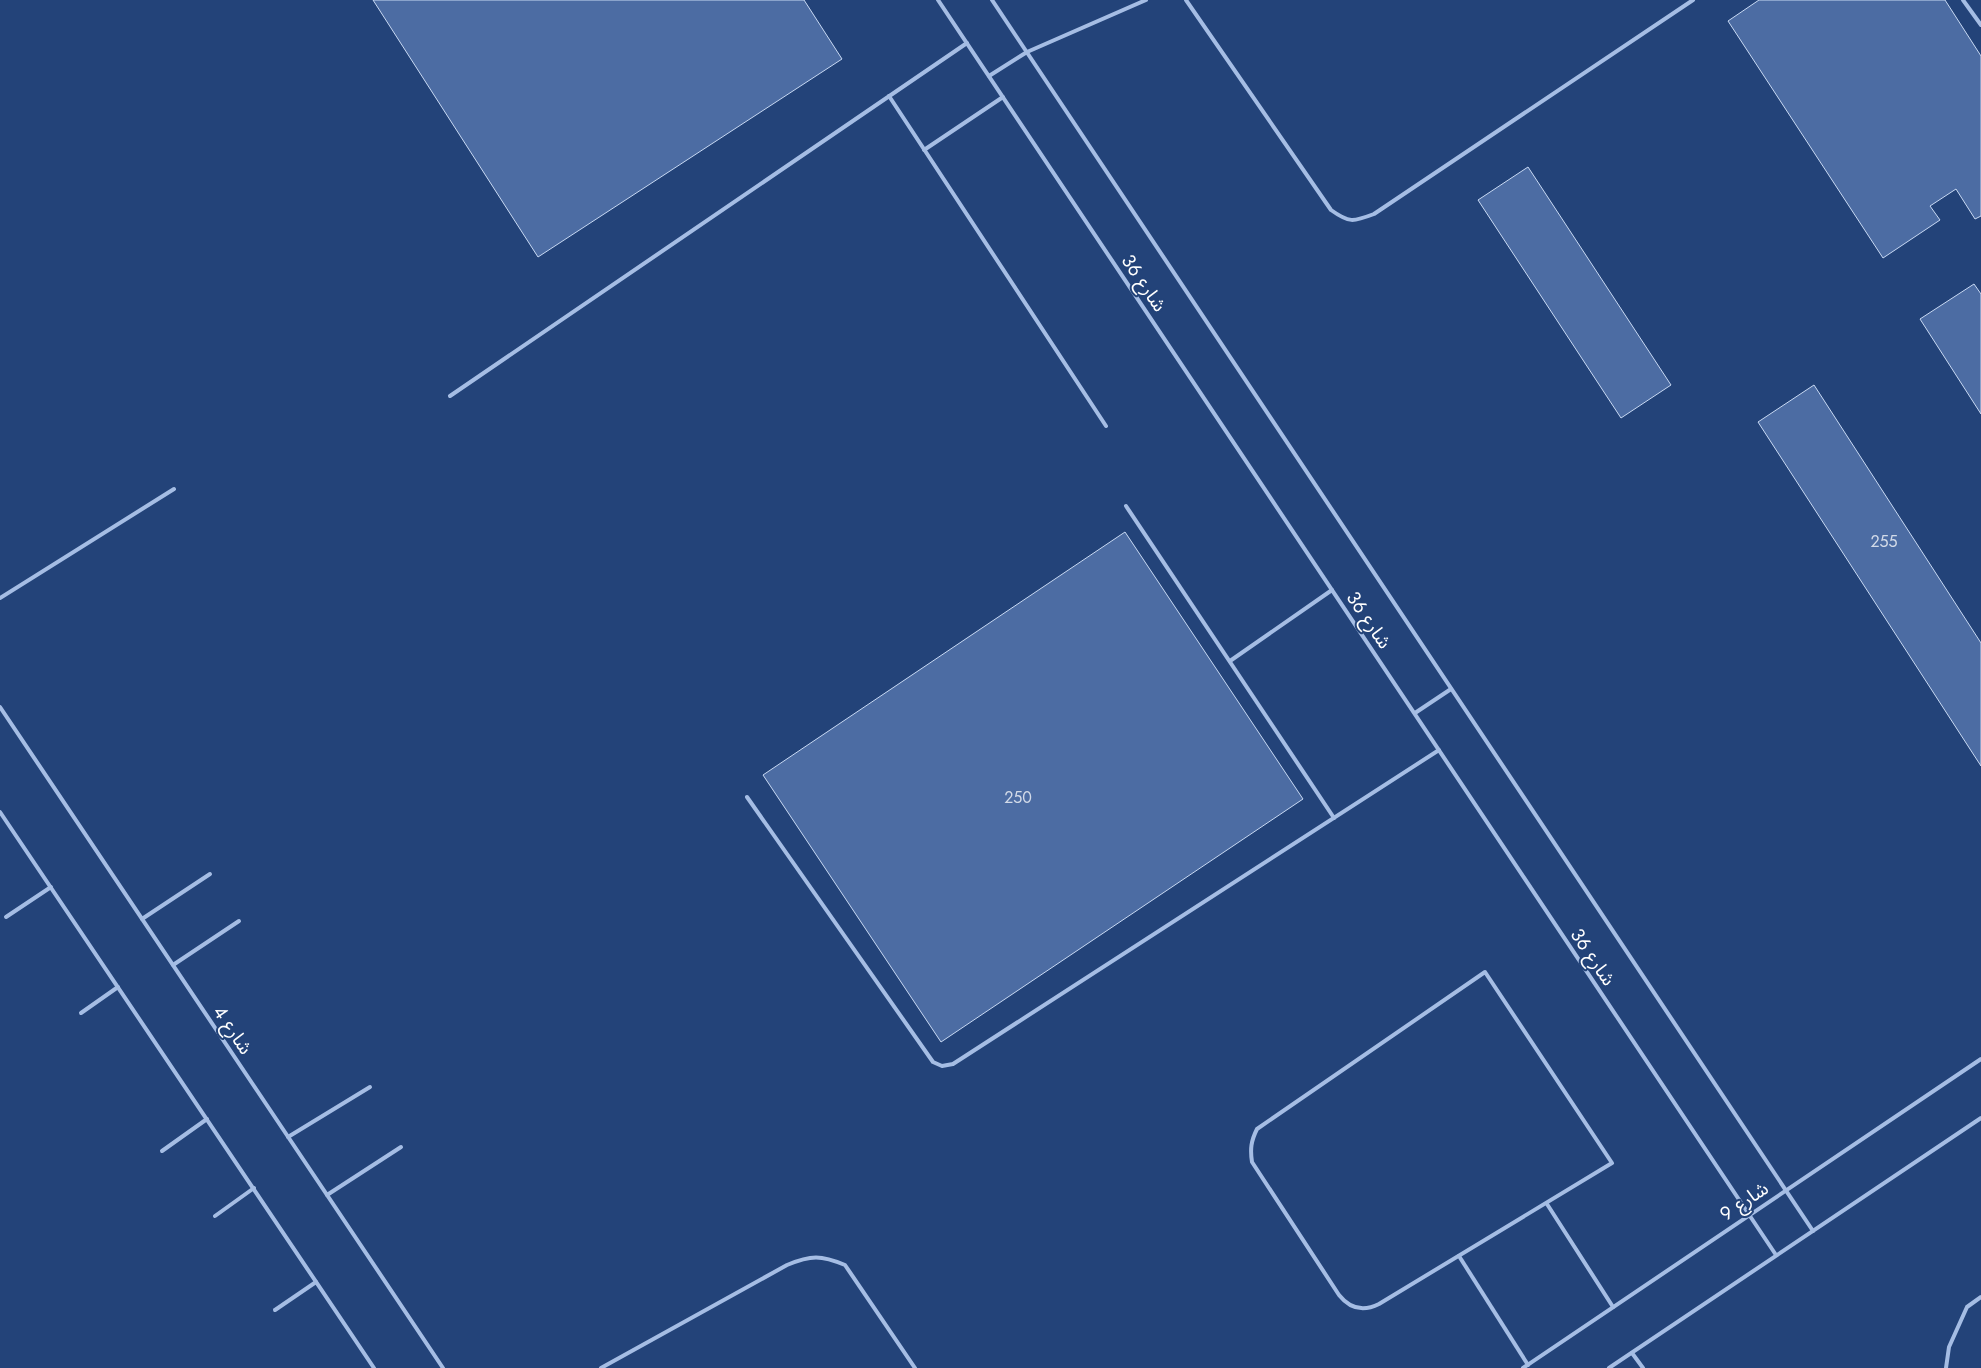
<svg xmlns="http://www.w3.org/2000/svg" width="1981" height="1368" viewBox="0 0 1981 1368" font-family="Jost,'Noto Sans Arabic',sans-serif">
<rect width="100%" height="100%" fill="#234379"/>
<!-- building -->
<g fill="#4c6ca3" stroke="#c8d9f3">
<path d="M 373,0 L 804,0 L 842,59 L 538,257 Z"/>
<path d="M 1759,0 L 1945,0 L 1981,56 L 1981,216 L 1975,219 L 1956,189 L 1930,206 L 1940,220 L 1883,258 L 1728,21 Z"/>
<path d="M 1528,167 L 1671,385 L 1621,418 L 1478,200 Z"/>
<path d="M 1974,284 L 1981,294 L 1981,414 L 1920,319 Z"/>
<path d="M 1814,385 L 1981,643 L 1981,766 L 1758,422 Z"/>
<path d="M 1125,532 L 1303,799 L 941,1042 L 763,775 Z"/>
</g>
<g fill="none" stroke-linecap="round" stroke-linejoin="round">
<!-- lane -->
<g stroke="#a5bde4" stroke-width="4">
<path d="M 938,0 L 1776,1255"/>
<path d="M 992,0 L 1813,1231"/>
<path d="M 1186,0 L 1331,210 C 1349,223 1353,222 1374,214 L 1693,0"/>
<path d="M 1963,0 L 1981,25"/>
<path d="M 989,76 L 1027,52 L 1146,0"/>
<path d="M 889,96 L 1106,426"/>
<path d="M 924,150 L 1003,97"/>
<path d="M 450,396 L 967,43"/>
<path d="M 1126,506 L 1334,818"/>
<path d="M 0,598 L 174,489"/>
<path d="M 1230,661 L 1332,590"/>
<path d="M 0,707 L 443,1368"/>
<path d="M 1415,713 L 1451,689"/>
<path d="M 747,797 L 933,1062 L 942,1066 L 953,1064 L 1439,750"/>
<path d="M 0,812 L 374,1368"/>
<path d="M 6,917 L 51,887"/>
<path d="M 142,919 L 210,874"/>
<path d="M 173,965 L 239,921"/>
<path d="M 1485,972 L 1612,1163 L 1379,1304 C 1363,1312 1350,1309 1339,1295 L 1252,1162 C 1250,1149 1251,1141 1257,1129 Z"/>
<path d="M 81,1013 L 118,987"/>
<path d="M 288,1137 L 370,1087"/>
<path d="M 162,1151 L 207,1119"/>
<path d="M 327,1195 L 401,1147"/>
<path d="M 1547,1204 L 1613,1307"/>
<path d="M 215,1216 L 254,1188"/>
<path d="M 1459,1256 L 1528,1365"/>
<path d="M 275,1310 L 316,1282"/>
<path d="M 1632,1353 L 1643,1368"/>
<path d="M 601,1368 L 787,1265 C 811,1255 821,1255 845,1265 L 915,1368"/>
<path d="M 1523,1368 L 1981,1059"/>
<path d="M 1609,1368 L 1981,1118"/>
<path d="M 1946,1368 L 1949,1347 L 1967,1307 L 1981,1297"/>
</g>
</g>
<g text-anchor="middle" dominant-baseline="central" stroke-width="4" stroke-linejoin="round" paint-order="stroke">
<!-- number labels -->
<g font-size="16" fill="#d2dae8">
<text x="1884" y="541">255</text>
<text x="1018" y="797">250</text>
</g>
<!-- street labels -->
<g font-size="19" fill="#fff" stroke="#234379">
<text transform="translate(1144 283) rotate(56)">شارع 36</text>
<text transform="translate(1369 620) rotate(56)">شارع 36</text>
<text transform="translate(1593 957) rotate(56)">شارع 36</text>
<text transform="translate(233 1030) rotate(56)">شارع 4</text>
<text transform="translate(1744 1201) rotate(-34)">شارع 9</text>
</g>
</g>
</svg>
